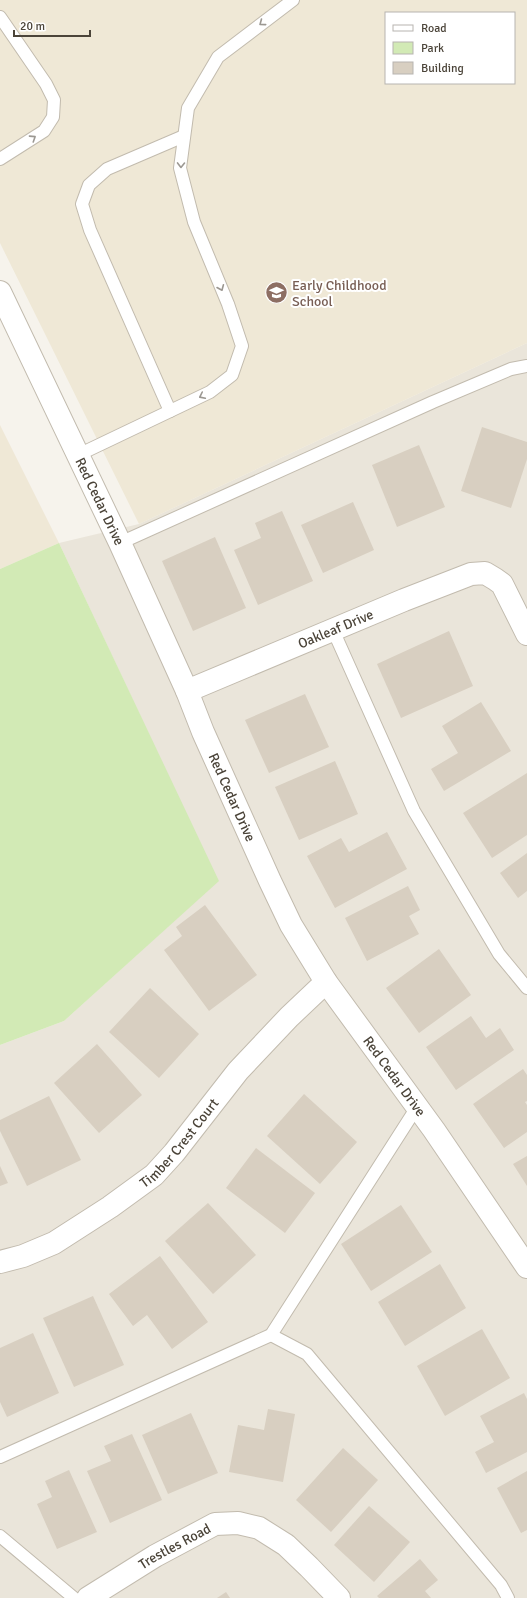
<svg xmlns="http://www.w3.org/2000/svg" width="527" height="1598" viewBox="0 0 527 1598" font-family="Signika,sans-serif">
<rect width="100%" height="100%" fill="#f6f3ec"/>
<!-- residential -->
<path fill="#eae5da" d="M 527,343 L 527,1598 L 0,1598 L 0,1045 L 64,1021 L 218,881 L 59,543 L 139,524 Z"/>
<!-- education -->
<g fill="#efe8d6" fill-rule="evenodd">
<path d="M 0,0 L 527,0 L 527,343 L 139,524 L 0,243 ZM 386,13 L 514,13 L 514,83 L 386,83 Z"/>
<path d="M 0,425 L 59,543 L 0,569 Z"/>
</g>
<!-- green -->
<path fill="#d2eab5" d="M 59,543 L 219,881 L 64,1021 L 0,1045 L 0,569 Z"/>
<!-- building -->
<g fill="#d8cfc1">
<path d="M 482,427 L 527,442 L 527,459 L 511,508 L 461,491 Z"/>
<path d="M 419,445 L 445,507 L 397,527 L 372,465 Z"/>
<path d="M 353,502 L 374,550 L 323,573 L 301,525 Z"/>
<path d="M 282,511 L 313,581 L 258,605 L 234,550 L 261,538 L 255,523 Z"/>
<path d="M 215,537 L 246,608 L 193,631 L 162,561 Z"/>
<path d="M 449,631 L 473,686 L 401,718 L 377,664 Z"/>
<path d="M 305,694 L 329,747 L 269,773 L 245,720 Z"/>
<path d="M 481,702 L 511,751 L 444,791 L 431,769 L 458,753 L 442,726 Z"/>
<path d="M 335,761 L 358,814 L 299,840 L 275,787 Z"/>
<path d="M 527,773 L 527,835 L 492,858 L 463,813 Z"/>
<path d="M 387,832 L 407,869 L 335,908 L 307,856 L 341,838 L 349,852 Z"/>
<path d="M 527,853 L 527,891 L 518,898 L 500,873 Z"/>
<path d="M 408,886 L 420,910 L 409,916 L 419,934 L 367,961 L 345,918 Z"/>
<path d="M 205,905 L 257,975 L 209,1011 L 164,950 L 182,936 L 176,927 Z"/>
<path d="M 439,949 L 471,995 L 419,1033 L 386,988 Z"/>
<path d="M 150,988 L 199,1034 L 159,1078 L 109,1032 Z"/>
<path d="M 471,1016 L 486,1038 L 500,1028 L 514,1050 L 456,1090 L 426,1047 Z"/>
<path d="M 97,1044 L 142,1095 L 99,1133 L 54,1083 Z"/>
<path d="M 523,1069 L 527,1075 L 527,1101 L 525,1102 L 527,1105 L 527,1132 L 504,1148 L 473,1104 Z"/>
<path d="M 304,1094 L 357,1142 L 320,1184 L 267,1136 Z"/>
<path d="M 49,1096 L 81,1160 L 27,1186 L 0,1131 L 0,1120 Z"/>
<path d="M 256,1148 L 315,1193 L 285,1233 L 226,1188 Z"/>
<path d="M 527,1156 L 527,1186 L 513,1164 Z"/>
<path d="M 0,1166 L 8,1183 L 0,1186 Z"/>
<path d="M 208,1203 L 256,1255 L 213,1294 L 165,1241 Z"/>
<path d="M 401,1205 L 432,1252 L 371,1291 L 341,1244 Z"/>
<path d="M 160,1256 L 208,1322 L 172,1349 L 147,1315 L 133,1326 L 109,1294 Z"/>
<path d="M 440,1264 L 466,1308 L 405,1346 L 378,1302 Z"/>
<path d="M 93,1296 L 124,1365 L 74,1387 L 43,1318 Z"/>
<path d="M 482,1329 L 510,1378 L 445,1416 L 417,1366 Z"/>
<path d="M 33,1333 L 59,1393 L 7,1417 L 0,1402 L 0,1348 Z"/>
<path d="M 524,1393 L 527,1399 L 527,1452 L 486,1473 L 475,1452 L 494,1442 L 480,1416 Z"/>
<path d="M 268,1409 L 295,1414 L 283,1482 L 229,1472 L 238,1425 L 264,1430 Z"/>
<path d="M 191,1413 L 218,1473 L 168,1494 L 142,1435 Z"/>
<path d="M 132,1434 L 162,1500 L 110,1523 L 87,1471 L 111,1461 L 104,1446 Z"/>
<path d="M 343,1448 L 378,1480 L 331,1532 L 296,1500 Z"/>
<path d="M 69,1470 L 97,1532 L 57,1549 L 37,1504 L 52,1497 L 45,1481 Z"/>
<path d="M 527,1471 L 527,1530 L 521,1533 L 497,1488 Z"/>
<path d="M 369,1506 L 410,1542 L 374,1582 L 334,1545 Z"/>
<path d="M 420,1559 L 438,1580 L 425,1591 L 431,1598 L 379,1598 L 377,1596 Z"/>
<path d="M 226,1592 L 230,1598 L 217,1598 Z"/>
</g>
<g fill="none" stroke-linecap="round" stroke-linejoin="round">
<defs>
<g id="lane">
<path d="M 0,17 L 46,84 L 54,100 L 53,117 L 44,131 L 0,159"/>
<path d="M 170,411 L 90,230 L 82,204 L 89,185 L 107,169 L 184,136"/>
<path d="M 78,455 L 210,392 L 232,375 L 242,346 L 228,304 L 194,222 L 180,168 L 188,108 L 218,57 L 293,0"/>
<path d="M 120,543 L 433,402 L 511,369 L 527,366"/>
<path d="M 333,630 L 414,811 L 499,954 L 527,988"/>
<path d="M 271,1335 L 307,1354 L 501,1585 L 508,1598"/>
<path d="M 0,1457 L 271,1335 L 417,1107"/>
<path d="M 0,1536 L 74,1598"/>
</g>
<g id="street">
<path id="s1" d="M 0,292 L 120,543 L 187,691 L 203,732 L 270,881 L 291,925 L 326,982 L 434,1130 L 527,1267"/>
<path id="s2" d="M 187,691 L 404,600 L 471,574 L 485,573 L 495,579 L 502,584 L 527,634"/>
<path id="s3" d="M 0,1262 L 23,1256 L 54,1243 L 110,1207 L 154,1175 L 174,1153 L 238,1071 L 289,1017 L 326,982"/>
<path id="s4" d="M 88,1598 L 155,1556 L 215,1524 L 238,1523 L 259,1528 L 286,1545 L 309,1567 L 339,1598"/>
</g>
</defs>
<!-- lane casing -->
<use href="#lane" stroke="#c2bbae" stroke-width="14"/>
<!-- street casing -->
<use href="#street" stroke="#c2bbae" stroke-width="24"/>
<!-- lane -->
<use href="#lane" stroke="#fff" stroke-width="12"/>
<!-- street -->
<use href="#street" stroke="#fff" stroke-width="22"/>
</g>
<!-- one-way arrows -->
<defs><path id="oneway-chevron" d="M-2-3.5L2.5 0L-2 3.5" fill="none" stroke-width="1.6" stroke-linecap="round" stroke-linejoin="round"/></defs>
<g stroke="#9c9892">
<use href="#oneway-chevron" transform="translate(262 23) rotate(143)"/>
<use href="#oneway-chevron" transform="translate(33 138) rotate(-33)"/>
<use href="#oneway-chevron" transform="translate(181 165) rotate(91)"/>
<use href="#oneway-chevron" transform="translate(221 288) rotate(67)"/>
<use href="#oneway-chevron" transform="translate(202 396) rotate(154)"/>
</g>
<!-- icons -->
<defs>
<symbol id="school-disc" viewBox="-11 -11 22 22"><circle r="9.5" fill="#8d6e63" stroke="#fff"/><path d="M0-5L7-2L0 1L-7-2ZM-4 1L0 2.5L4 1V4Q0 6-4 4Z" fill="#fff"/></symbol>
</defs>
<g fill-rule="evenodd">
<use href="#school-disc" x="264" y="280" width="25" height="25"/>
</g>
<g text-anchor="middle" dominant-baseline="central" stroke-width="4" stroke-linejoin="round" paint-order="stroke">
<!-- education labels -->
<g font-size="14" fill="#785e54" stroke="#fff" text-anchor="start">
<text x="292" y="285">Early Childhood<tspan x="292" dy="16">School</tspan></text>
</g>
<!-- street labels -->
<g font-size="14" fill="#4b4439" stroke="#fff">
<text stroke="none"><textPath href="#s1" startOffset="232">Red Cedar Drive</textPath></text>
<text stroke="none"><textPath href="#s2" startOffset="161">Oakleaf Drive</textPath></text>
<text stroke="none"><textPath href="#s1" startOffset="556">Red Cedar Drive</textPath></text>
<text stroke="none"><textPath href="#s1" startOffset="880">Red Cedar Drive</textPath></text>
<text stroke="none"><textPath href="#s3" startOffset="219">Timber Crest Court</textPath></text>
<text stroke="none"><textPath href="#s4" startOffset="101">Trestles Road</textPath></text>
</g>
</g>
<!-- legend -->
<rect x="385" y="12" width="130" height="72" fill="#ffffff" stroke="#b7b4b0"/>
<rect x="393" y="25" width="20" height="6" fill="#ffffff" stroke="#b7b4b0"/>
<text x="421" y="32" font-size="12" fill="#4b4439">Road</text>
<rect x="393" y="42" width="20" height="12" fill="#d2eab5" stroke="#b7b4b0"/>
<text x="421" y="52" font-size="12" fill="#4b4439">Park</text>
<rect x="393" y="62" width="20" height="12" fill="#d8cfc1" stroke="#b7b4b0"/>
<text x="421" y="72" font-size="12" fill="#4b4439">Building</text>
<!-- scale -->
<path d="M14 30v6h76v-6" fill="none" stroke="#4b4439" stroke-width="2"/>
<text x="20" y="30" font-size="12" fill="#4b4439" stroke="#ffffff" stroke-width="3" paint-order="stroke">20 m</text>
</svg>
